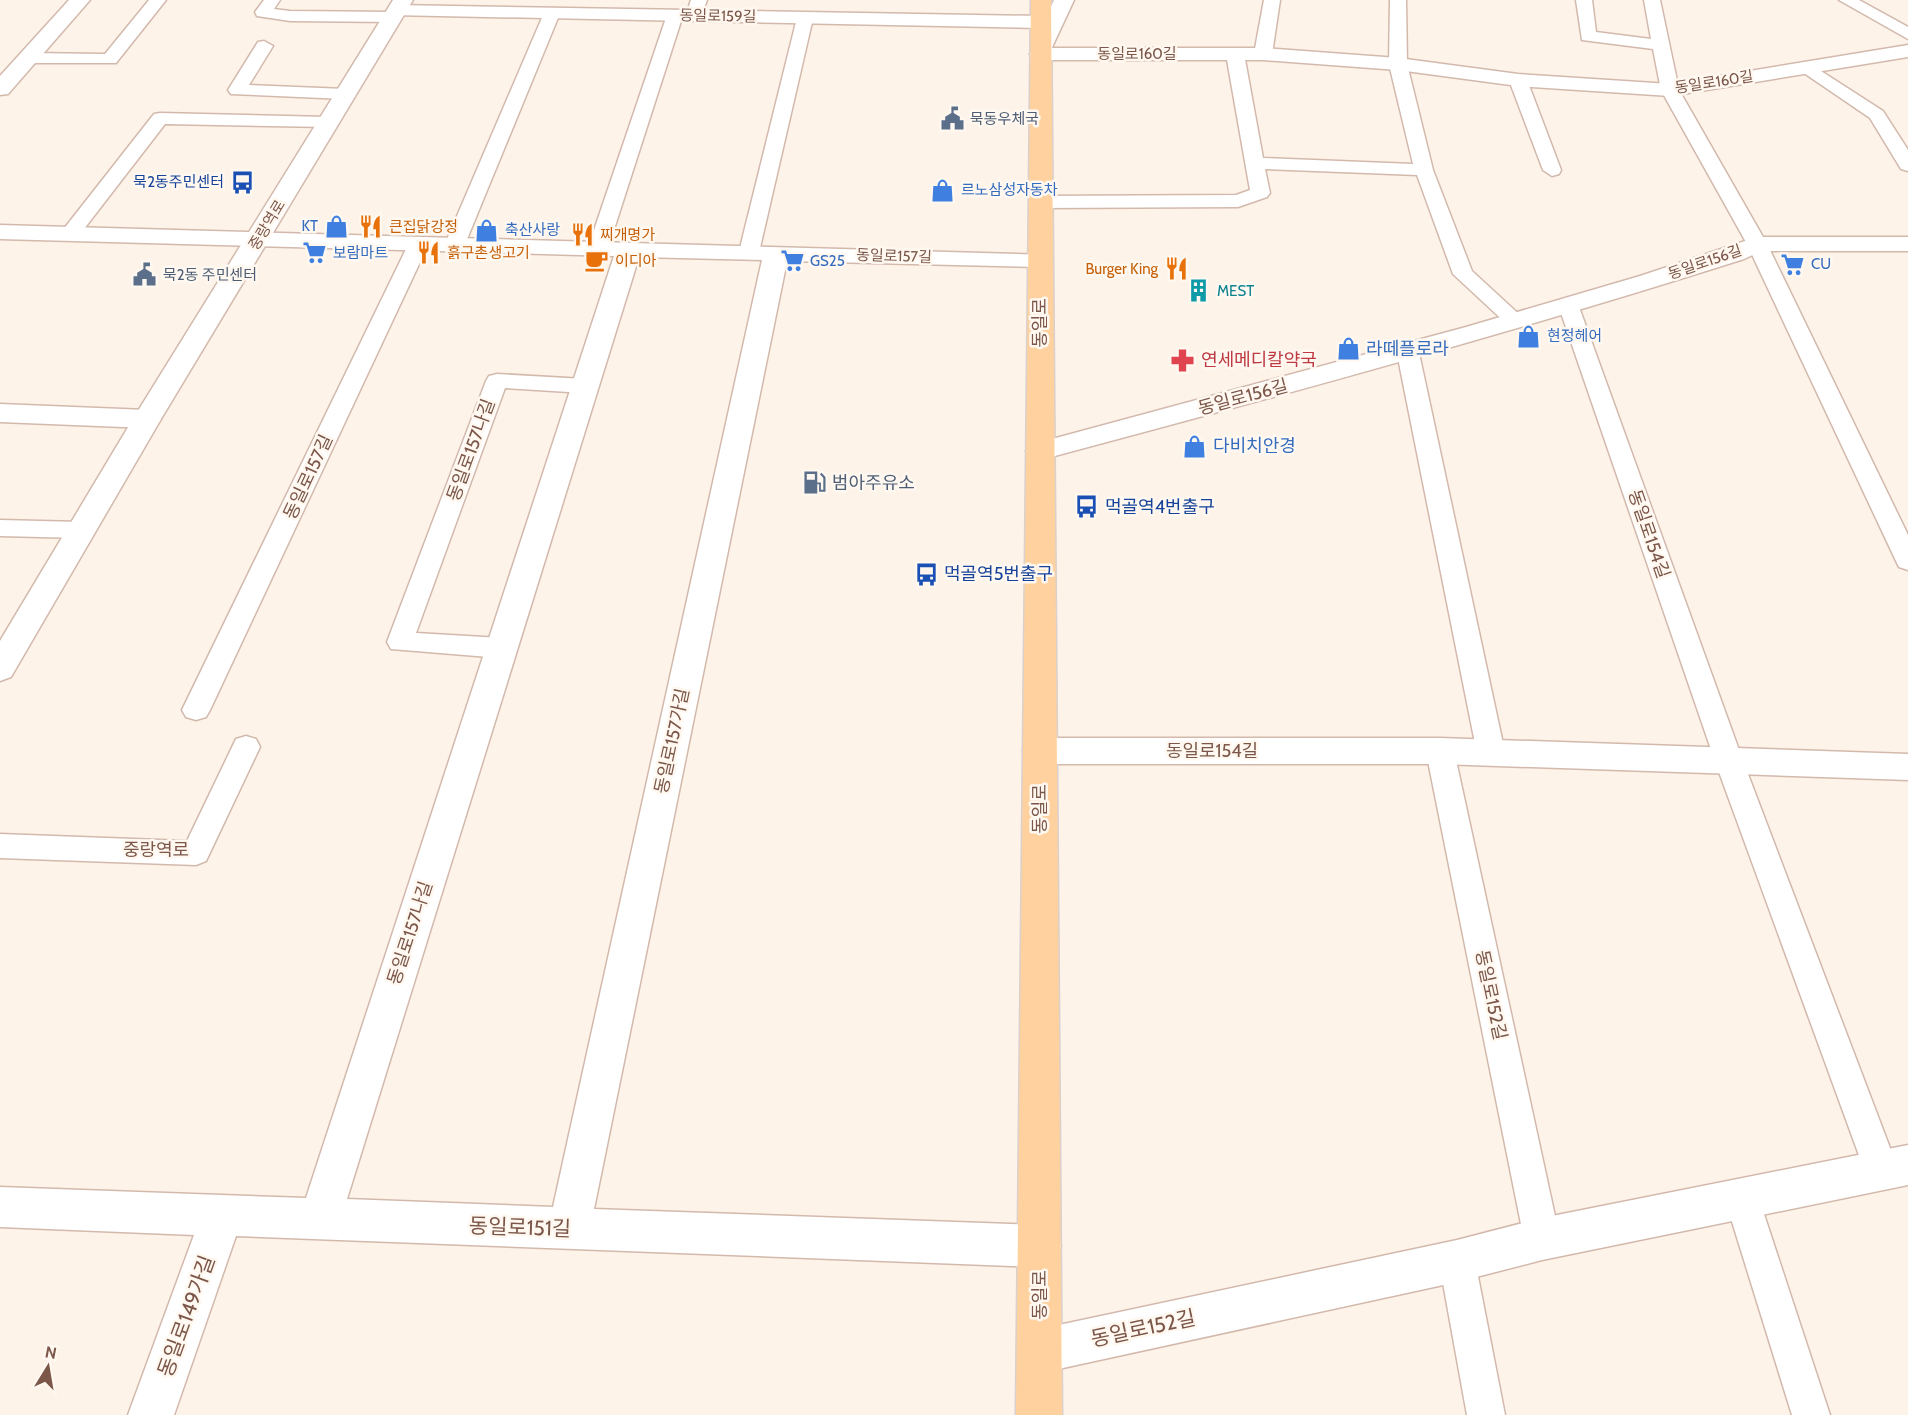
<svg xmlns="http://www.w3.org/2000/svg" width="1908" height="1415" viewBox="0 0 1908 1415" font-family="Cabin,'Noto Sans KR',sans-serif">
<rect width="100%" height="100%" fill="#fef3e9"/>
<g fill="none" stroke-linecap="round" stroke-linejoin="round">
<defs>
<g id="service">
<path d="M 149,0 L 166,0 L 116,63 L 28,63 L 19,58 L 28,53 L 105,54 Z"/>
<path d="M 264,0 L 280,0 L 274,9 L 290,11 L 393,12 L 401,17 L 393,22 L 290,21 L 257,16 L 255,12 Z"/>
<path d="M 691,0 L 707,0 L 700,19 L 688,19 L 686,15 Z"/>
<path d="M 1264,0 L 1280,0 L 1272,54 L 1263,59 L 1254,54 Z"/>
<path d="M 1390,0 L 1406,0 L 1407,64 L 1433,170 L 1472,271 L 1523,318 L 1527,322 L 1523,326 L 1509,326 L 1453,274 L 1417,175 L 1265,169 L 1270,193 L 1267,197 L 1238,207 L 1040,208 L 1030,202 L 1040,196 L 1236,195 L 1250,190 L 1226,54 L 1235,49 L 1244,54 L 1263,158 L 1413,164 L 1389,64 Z"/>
<path d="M 1576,0 L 1592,0 L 1596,32 L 1651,39 L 1644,0 L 1660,0 L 1679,90 L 1767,244 L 1908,535 L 1908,570 L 1899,567 L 1896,561 L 1747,244 L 1661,90 L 1653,49 L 1582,40 Z"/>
<path d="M 1839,0 L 1859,0 L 1908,27 L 1908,39 Z"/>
<path d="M 552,8 L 560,13 L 465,244 L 462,248 L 448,248 L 445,244 L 544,13 Z"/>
<path d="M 675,10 L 683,15 L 608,248 L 605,252 L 591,252 L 588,248 L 667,15 Z"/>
<path d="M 805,13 L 813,18 L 759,252 L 756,256 L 742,256 L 739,252 L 797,18 Z"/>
<path d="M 264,41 L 273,46 L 249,85 L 345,89 L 354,94 L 345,99 L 231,94 L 228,90 L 258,42 Z"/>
<path d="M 1807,62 L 1883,111 L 1908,150 L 1908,171 L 1901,169 L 1870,118 L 1801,71 L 1798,67 L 1801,63 Z"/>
<path d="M 1518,75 L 1527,80 L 1561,170 L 1559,174 L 1552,176 L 1543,170 L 1509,80 Z"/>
<path d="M 160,113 L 328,117 L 337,122 L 328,127 L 165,124 L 77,238 L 63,238 L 60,234 L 63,230 L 154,114 Z"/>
<path d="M 419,237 L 426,239 L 429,243 L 210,710 L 206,717 L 196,720 L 186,717 L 182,710 L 409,243 L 412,239 Z"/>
<path d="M 1569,301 L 1576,303 L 1579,307 L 1743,761 L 1898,1169 L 1893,1180 L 1881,1185 L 1869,1180 L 1864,1169 L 1715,761 L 1559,307 L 1562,303 Z"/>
<path d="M 1408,346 L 1416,348 L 1419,353 L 1505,753 L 1501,761 L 1491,764 L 1481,761 L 1477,753 L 1397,353 L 1400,348 Z"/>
<path d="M 497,374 L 585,379 L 593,381 L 596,386 L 593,391 L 585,393 L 505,388 L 416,633 L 501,638 L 510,641 L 514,648 L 510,655 L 501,658 L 391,649 L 387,642 L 486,381 L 489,376 Z"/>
<path d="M 0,520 L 81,522 L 90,524 L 93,530 L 90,536 L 81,538 L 0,536 Z"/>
<path d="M 246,736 L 256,739 L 260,747 L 206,861 L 196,865 L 0,858 L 0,834 L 187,841 L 236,739 Z"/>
<path d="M 1440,740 L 1450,743 L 1454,751 L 1560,1239 L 1554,1251 L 1542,1256 L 1530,1251 L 1524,1239 L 1426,751 L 1430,743 Z"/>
<path d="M 1742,1182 L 1754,1187 L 1759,1199 L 1830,1415 L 1792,1415 L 1725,1199 L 1730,1187 Z"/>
<path d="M 1457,1244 L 1469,1249 L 1475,1261 L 1505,1415 L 1467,1415 L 1439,1261 L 1445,1249 Z"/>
</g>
<g id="minor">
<path d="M 69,0 L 90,0 L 8,94 L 0,95 L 0,76 Z"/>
<path d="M 397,5 L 1039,16 L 1046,18 L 1049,22 L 1046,26 L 1039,28 L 390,15 L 387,11 L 390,7 Z"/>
<path d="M 1908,45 L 1908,57 L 1670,96 L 1518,86 L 1398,70 L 1263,60 L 1040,60 L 1033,58 L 1030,54 L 1033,50 L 1040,48 L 1263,48 L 1398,58 L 1518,74 L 1670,84 Z"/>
<path d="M 0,225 L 1049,255 L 1052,260 L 1049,265 L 1040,267 L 787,261 L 594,1209 L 1040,1225 L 1055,1231 L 1061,1246 L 1055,1261 L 1040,1267 L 236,1236 L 174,1415 L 128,1415 L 194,1235 L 0,1227 L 0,1187 L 306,1198 L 614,256 L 0,239 ZM 639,257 L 762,260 L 553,1207 L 347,1199 Z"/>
<path d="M 1757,237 L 1908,237 L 1908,251 L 1761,251 L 1744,259 C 1511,333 1276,397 1040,460 L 1030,457 L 1026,451 L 1030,445 L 1466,327 L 1640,276 Z"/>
<path d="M 0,404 L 147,410 L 157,413 L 161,419 L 157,425 L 147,428 L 0,422 Z"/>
<path d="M 1040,738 L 1440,738 L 1908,754 L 1908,780 L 1440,764 L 1040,764 L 1028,760 L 1023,751 L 1028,742 Z"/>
<path d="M 1908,1145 L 1908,1185 L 1542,1260 L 1457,1282 L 1040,1373 L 1024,1367 L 1018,1351 L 1024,1335 L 1040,1329 L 1457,1240 L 1542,1218 Z"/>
</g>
<g id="tertiary">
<path d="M 393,0 L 413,0 L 161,419 L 11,677 L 0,681 L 0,641 L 133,419 Z"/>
<path d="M 1054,0 L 1074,0 L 1047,58 L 1033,58 L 1030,54 Z"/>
</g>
<path id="primary" d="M 1031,0 L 1051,0 L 1062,1415 L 1016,1415 Z"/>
</defs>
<!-- service casing -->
<use href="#service" stroke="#d2b9ac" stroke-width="3"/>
<!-- minor casing -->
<use href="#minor" stroke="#d2b9ac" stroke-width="3"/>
<!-- tertiary casing -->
<use href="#tertiary" stroke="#d2b9ac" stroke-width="3"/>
<!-- primary casing -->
<use href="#primary" stroke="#dad0cc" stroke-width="3"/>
<!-- service -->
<use href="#service" fill="#fff" fill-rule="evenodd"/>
<!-- minor -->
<use href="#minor" fill="#fff" fill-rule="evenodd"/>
<!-- tertiary -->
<use href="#tertiary" fill="#fff" fill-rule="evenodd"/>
<!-- primary -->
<use href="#primary" fill="#ffd19e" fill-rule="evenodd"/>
</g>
<!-- icons -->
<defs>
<symbol id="civic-bare" viewBox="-9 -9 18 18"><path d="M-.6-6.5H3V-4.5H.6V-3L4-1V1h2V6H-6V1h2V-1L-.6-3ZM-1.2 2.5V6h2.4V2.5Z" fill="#5c6f8a" stroke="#fff8f0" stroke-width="2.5" paint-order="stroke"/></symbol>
<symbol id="bus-bare" viewBox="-9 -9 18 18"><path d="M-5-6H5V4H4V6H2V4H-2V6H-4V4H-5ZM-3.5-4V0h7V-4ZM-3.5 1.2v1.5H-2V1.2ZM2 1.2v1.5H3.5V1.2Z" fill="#1a4fb4" stroke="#fff8f0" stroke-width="2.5" paint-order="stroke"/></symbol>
<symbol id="shop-bare" viewBox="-9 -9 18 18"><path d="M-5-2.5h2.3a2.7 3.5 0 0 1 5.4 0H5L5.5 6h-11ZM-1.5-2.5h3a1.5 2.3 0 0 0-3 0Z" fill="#3f7fe0" stroke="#fff8f0" stroke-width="2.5" paint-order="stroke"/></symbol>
<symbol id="restaurant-bare" viewBox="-9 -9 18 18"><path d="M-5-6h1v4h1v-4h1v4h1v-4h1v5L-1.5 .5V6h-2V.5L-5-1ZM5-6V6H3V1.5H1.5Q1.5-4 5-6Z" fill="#e8710a" stroke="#fff8f0" stroke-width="2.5" paint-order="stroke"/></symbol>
<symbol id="supermarket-bare" viewBox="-9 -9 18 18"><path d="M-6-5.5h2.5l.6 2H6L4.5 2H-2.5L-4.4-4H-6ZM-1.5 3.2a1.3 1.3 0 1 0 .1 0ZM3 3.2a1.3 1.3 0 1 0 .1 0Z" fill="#3f7fe0" stroke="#fff8f0" stroke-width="2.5" paint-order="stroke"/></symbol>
<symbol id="cafe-bare" viewBox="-9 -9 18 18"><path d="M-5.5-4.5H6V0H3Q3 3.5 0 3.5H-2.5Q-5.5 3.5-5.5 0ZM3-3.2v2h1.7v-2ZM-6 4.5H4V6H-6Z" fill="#e8710a" stroke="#fff8f0" stroke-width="2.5" paint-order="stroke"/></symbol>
<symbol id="building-bare" viewBox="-9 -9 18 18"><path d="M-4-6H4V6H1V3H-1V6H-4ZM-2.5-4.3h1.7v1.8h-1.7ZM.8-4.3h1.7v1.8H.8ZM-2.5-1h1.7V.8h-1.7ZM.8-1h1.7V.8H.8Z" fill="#0f9aa8" stroke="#fff8f0" stroke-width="2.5" paint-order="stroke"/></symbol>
<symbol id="pharmacy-bare" viewBox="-9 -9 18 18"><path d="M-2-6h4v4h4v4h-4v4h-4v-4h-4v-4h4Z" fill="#e0444e" stroke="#fff8f0" stroke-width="2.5" paint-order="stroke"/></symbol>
<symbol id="fuel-bare" viewBox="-9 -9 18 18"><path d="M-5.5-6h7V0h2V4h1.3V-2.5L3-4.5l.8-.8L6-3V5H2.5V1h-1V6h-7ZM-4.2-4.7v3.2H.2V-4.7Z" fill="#5c6f8a" stroke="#fff8f0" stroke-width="2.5" paint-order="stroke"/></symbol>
</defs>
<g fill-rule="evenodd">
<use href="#civic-bare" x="936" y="102" width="33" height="33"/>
<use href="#bus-bare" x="226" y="166" width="33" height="33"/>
<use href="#shop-bare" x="926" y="174" width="33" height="33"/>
<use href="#shop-bare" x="320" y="210" width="33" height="33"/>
<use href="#restaurant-bare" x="354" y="210" width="33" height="33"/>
<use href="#shop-bare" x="470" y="214" width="33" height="33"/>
<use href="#restaurant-bare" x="566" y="218" width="33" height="33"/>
<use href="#supermarket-bare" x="298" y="236" width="33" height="33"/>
<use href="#restaurant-bare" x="412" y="236" width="33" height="33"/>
<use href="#cafe-bare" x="580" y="244" width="33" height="33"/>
<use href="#supermarket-bare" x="776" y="244" width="33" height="33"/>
<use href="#supermarket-bare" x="1776" y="248" width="33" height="33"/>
<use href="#restaurant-bare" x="1160" y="252" width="33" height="33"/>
<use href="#civic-bare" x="128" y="258" width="33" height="33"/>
<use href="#building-bare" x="1182" y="274" width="33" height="33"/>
<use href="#shop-bare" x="1512" y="320" width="33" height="33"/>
<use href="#shop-bare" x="1332" y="332" width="33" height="33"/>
<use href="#pharmacy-bare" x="1166" y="344" width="33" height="33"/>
<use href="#shop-bare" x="1178" y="430" width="33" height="33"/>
<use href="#fuel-bare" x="798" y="466" width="33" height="33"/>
<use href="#bus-bare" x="1070" y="490" width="33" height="33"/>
<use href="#bus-bare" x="910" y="558" width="33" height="33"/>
</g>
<g text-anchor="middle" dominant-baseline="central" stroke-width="5" stroke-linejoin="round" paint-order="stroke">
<!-- far-street labels -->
<g font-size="15" fill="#7b5649" stroke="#fff8f0">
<text transform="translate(718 16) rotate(1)">동일로159길</text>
<text x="1137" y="54">동일로160길</text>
<text transform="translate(1714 82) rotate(-9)">동일로160길</text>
<text transform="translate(267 225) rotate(-59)">중랑역로</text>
<text transform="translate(894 256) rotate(2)">동일로157길</text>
<text transform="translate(1705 262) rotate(-19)">동일로156길</text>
</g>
<!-- far-service labels -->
<g font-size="15" fill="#4e5e75" stroke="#fff8f0" text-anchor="start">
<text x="970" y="119">묵동우체국</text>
<text x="163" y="275">묵2동 주민센터</text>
</g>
<!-- far-transit labels -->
<g font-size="15" fill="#164399" stroke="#fff8f0" text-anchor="end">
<text x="224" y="182">묵2동주민센터</text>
</g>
<!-- far-shop labels -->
<g font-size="15" fill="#366cbe" stroke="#fff8f0" text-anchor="start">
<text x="961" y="190">르노삼성자동차</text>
<text x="318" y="226" text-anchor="end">KT</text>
<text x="505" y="230">축산사랑</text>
<text x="333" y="253">보람마트</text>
<text x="810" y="261">GS25</text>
<text x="1811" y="264">CU</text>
<text x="1547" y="336">현정헤어</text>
</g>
<!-- far-food labels -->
<g font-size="15" fill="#c56008" stroke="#fff8f0" text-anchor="start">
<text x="389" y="227">큰집닭강정</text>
<text x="600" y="235">찌개명가</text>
<text x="447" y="253">흙구촌생고기</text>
<text x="615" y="261">이디아</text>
<text x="1158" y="269" text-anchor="end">Burger King</text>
</g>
<!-- far-culture labels -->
<g font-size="15" fill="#0d838f" stroke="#fff8f0" text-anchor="start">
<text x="1217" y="291">MEST</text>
</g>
<!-- street labels -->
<g font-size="18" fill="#7b5649" stroke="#fff8f0">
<text transform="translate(1040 323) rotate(-90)">동일로</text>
<text transform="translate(1243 397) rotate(-15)">동일로156길</text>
<text transform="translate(471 450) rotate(-70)">동일로157나길</text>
<text transform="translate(308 477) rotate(-65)">동일로157길</text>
<text transform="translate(1649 534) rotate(71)">동일로154길</text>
<text transform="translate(672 741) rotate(-78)">동일로157가길</text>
<text x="1212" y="751">동일로154길</text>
<text transform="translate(1040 809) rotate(-90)">동일로</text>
<text x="156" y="850">중랑역로</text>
<text transform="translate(410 933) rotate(-72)">동일로157나길</text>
<text transform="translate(1491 995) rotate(78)">동일로152길</text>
<text transform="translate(1040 1295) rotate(-90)">동일로</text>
</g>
<!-- shop labels -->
<g font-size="18" fill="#366cbe" stroke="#fff8f0" text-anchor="start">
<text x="1366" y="349">라떼플로라</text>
<text x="1213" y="446">다비치안경</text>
</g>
<!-- health labels -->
<g font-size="18" fill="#be3a42" stroke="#fff8f0" text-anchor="start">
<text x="1201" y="360">연세메디칼약국</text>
</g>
<!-- service labels -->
<g font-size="18" fill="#4e5e75" stroke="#fff8f0" text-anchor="start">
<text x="832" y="483">범아주유소</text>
</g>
<!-- transit labels -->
<g font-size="18" fill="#164399" stroke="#fff8f0" text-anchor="start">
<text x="1105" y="507">먹골역4번출구</text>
<text x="944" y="574">먹골역5번출구</text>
</g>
<!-- near-street labels -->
<g font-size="21" fill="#7b5649" stroke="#fff8f0">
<text transform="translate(520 1227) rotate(2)">동일로151길</text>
<text transform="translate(186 1316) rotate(-70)">동일로149가길</text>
<text transform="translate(1143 1328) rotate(-12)">동일로152길</text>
</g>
</g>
<!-- north arrow -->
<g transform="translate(48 1367) rotate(11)" stroke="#fff8f0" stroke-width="4.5" paint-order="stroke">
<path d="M0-4.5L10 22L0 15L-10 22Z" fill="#7b5649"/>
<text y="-9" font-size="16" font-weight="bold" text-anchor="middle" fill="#7b5649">N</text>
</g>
</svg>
